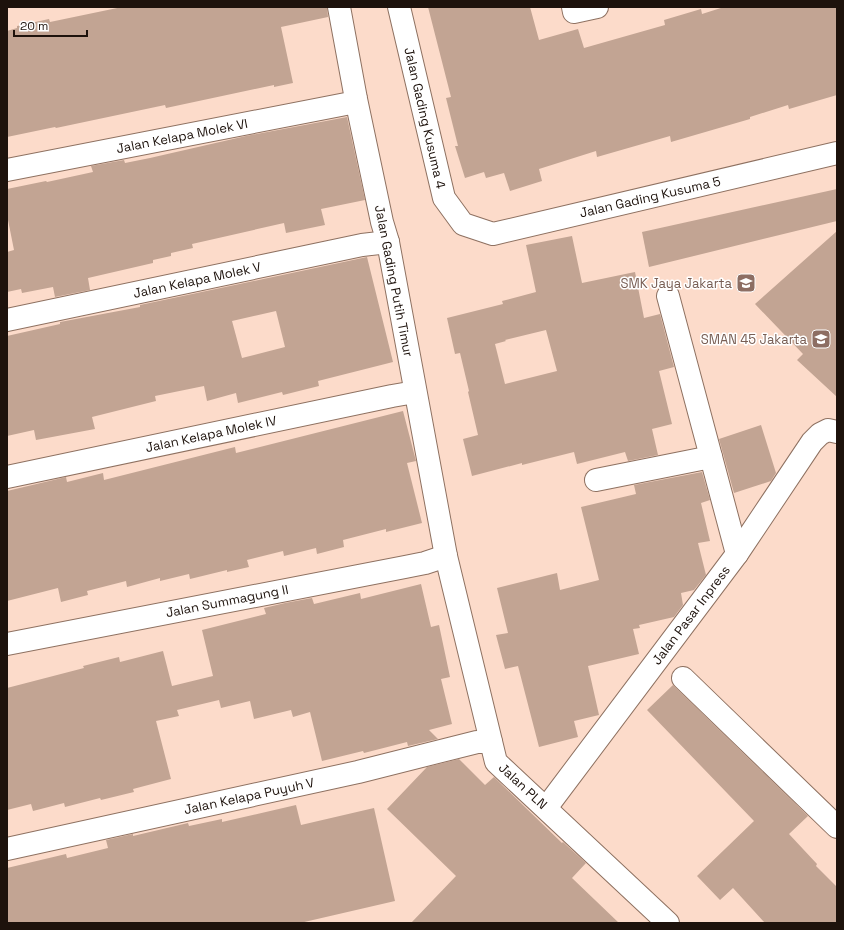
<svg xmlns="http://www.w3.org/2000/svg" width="844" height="930" viewBox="0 0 844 930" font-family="'Space Grotesk',sans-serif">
<rect width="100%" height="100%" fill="#fcdbca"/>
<!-- building -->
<g fill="#c2a493" fill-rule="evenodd">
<path d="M 122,7 L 327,7 L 328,17 L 281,27 L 293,83 L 274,87 L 274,85 L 166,108 L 165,105 L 56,128 L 55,127 L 7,137 L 7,31 L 17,28 L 17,26 L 49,19 L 50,22 Z"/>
<path d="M 428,7 L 530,7 L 539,40 L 578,29 L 584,48 L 665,25 L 664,20 L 701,9 L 702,14 L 724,7 L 837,7 L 837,95 L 789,109 L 788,105 L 750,117 L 750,119 L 671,142 L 670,136 L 597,157 L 596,151 L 539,169 L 542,181 L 510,191 L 504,173 L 486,178 L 484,172 L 465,178 L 455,146 L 458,146 L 446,98 L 451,97 Z"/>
<path d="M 347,117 L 365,200 L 321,209 L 325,225 L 286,233 L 284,223 L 192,244 L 193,248 L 171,253 L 171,256 L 153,260 L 153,263 L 88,278 L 90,290 L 55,297 L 53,287 L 22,293 L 21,289 L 7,292 L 7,252 L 14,250 L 7,215 L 7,189 L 46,181 L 47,182 L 93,172 L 91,166 L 124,160 L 125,163 L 150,158 L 246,136 Z"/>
<path d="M 837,189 L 837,221 L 649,267 L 642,232 Z"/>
<path d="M 837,231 L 837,397 L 797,360 L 803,354 L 755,304 Z"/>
<path d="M 572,236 L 582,283 L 635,272 L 644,318 L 660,314 L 674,367 L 659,371 L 672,424 L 652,429 L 658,455 L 628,461 L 625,452 L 577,464 L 574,452 L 522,465 L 522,463 L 472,476 L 463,439 L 478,435 L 468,392 L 469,391 L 460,353 L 455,354 L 447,318 L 503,304 L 502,301 L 536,292 L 526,245 ZM 546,330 L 557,371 L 505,384 L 495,344 L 506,341 L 505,340 Z"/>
<path d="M 367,257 L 393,362 L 318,381 L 319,386 L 283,395 L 282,392 L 238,403 L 236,393 L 207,401 L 204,386 L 155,396 L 156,401 L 92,417 L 95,429 L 36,440 L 34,430 L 7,436 L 7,336 L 60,324 L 60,322 L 140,307 L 140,305 ZM 276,311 L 285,347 L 242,358 L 232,321 Z"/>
<path d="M 403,411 L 416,461 L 407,463 L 422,523 L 386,532 L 386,529 L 343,540 L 344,547 L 317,554 L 316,548 L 284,556 L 283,551 L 247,560 L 249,567 L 227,572 L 227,570 L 190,579 L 189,574 L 160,581 L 160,578 L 127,587 L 126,581 L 87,591 L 88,595 L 61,602 L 58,588 L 7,601 L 7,491 L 66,477 L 67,482 L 103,473 L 104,480 L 235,447 L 236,453 Z"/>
<path d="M 761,425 L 776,473 L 771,481 L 734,493 L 719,439 Z"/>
<path d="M 702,472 L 710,500 L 701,503 L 710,541 L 698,543 L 706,575 L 694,590 L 681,593 L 683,605 L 674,617 L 639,625 L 640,628 L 633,629 L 639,654 L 588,666 L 599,715 L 574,721 L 578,737 L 539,747 L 518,666 L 505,669 L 496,635 L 508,633 L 497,588 L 557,573 L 560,590 L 599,580 L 581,507 L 636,494 L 634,485 Z"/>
<path d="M 421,584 L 431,627 L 439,625 L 450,677 L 441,679 L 452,724 L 429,730 L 438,739 L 408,746 L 407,742 L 364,753 L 363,751 L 322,761 L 310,712 L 293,717 L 291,710 L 254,719 L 250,701 L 221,708 L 219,700 L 177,710 L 179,716 L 156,721 L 171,779 L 133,789 L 134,792 L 101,800 L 100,798 L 65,807 L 64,803 L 33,811 L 31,804 L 7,810 L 7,688 L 84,668 L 83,666 L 119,657 L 120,662 L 163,651 L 172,686 L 213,676 L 202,630 L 266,614 L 264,608 L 285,603 L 312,598 L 314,604 L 360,593 L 361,599 Z"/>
<path d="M 673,685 L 808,816 L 789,834 L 817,864 L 816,866 L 837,887 L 837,923 L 765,923 L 733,888 L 720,900 L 697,876 L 754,821 L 647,710 Z"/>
<path d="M 459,759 L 485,785 L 494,777 L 562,843 L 563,842 L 586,863 L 572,878 L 619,923 L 411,923 L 456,876 L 387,809 L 427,767 Z"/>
<path d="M 296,805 L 301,825 L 374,808 L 395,901 L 300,923 L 7,923 L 7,868 L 66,854 L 67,858 L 108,848 L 106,840 L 133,834 L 133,836 L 188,823 L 189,826 L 222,819 L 222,822 Z"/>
</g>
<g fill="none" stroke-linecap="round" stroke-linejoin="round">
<defs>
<g id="minor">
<path d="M 339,7 L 356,99 L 382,222 L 388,242 L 446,556 L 496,762 L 668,923"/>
<path d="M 399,7 L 444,198 L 463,224 L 493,234 L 837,153"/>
<path d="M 573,7 L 574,12 L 597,7"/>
<path d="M 7,170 L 351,103 L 356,99"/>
<path d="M 668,296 L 737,554"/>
<path d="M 7,320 L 362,245 L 388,242"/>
<path d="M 7,477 L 392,396 L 415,392"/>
<path d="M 596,480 L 711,457"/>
<path d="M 7,644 L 405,567 L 425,563 L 446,556"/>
<path d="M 683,678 L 837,827"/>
<path d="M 546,808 L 737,554 L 812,442 L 820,434 L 828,430 L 837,432"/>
<path d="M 7,849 L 358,772 L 477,742 L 491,742"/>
</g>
</defs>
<!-- minor casing -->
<use href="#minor" stroke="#8e7161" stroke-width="24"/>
<!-- minor -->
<use href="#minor" stroke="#fff" stroke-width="22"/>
</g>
<!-- icons -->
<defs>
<symbol id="school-square" viewBox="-11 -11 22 22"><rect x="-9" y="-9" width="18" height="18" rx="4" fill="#8d6e63" stroke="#fff"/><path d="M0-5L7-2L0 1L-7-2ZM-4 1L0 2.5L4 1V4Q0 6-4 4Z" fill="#fff"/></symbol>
</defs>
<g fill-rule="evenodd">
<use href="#school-square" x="735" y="272" width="22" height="22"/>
<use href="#school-square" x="810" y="328" width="22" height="22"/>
</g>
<g text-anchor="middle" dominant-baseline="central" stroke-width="3" stroke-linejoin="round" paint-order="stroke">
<!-- street labels -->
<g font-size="13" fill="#1d120c" stroke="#fff">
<text transform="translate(425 118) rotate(77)">Jalan Gading Kusuma 4</text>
<text transform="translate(182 136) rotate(-11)">Jalan Kelapa Molek VI</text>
<text transform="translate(650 197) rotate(-13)">Jalan Gading Kusuma 5</text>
<text transform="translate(197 280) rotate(-12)">Jalan Kelapa Molek V</text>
<text transform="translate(394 281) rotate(79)">Jalan Gading Putih Timur</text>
<text transform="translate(211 434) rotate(-12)">Jalan Kelapa Molek IV</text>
<text transform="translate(227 601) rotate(-11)">Jalan Summagung II</text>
<text transform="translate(691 615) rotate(-53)">Jalan Pasar Inpress</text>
<text transform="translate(523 786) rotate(43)">Jalan PLN</text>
<text transform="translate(249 796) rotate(-12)">Jalan Kelapa Puyuh V</text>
</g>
<!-- education labels -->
<g font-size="13" fill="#785e54" stroke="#fff" text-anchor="end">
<text x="732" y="283">SMK Jaya Jakarta</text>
<text x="807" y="339">SMAN 45 Jakarta</text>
</g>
</g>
<!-- border -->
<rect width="844" height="930" fill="none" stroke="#1d120c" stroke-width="16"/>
<!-- scale -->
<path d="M14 30v6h73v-6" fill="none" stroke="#1d120c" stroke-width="2"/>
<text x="20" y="30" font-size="12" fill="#1d120c" stroke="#ffffff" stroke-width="3" paint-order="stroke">20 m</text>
</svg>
